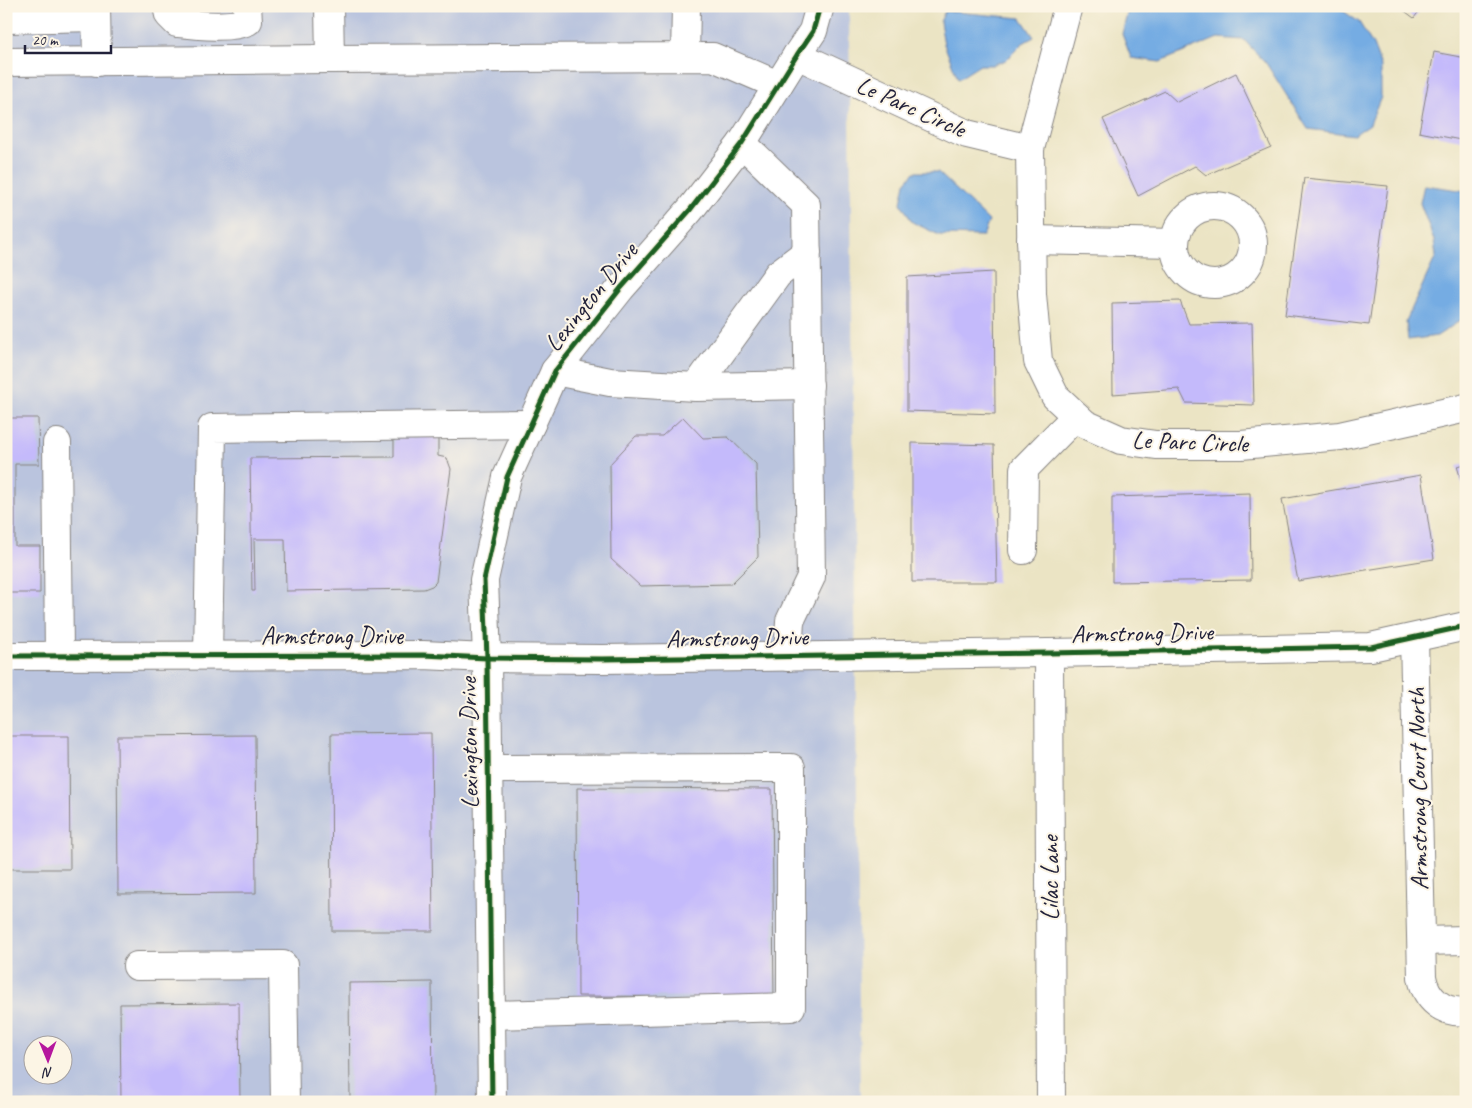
<svg xmlns="http://www.w3.org/2000/svg" width="1472" height="1108" viewBox="0 0 1472 1108" font-family="Caveat,sans-serif">
<rect width="100%" height="100%" fill="#fcf5e5"/>
<filter id="ink" filterUnits="userSpaceOnUse"><feTurbulence type="fractalNoise" baseFrequency=".02" numOctaves="2"/><feDisplacementMap in="SourceGraphic" scale="10" xChannelSelector="R" yChannelSelector="G"/><feConvolveMatrix kernelMatrix="1 2 1 2 8 2 1 2 1" color-interpolation-filters="sRGB"/></filter>
<filter id="wash" filterUnits="userSpaceOnUse"><feTurbulence type="fractalNoise" baseFrequency=".0096" numOctaves="4" result="noise"/><feDisplacementMap in="SourceGraphic" scale="20" xChannelSelector="R" yChannelSelector="G"/><feGaussianBlur stdDeviation="1.12" result="paint"/><feColorMatrix in="noise" values="0 0 0 0 0 0 0 0 0 0 0 0 0 0 0 0 0 1.4 0 .05"/><feComposite in="paint" operator="in"/></filter>
<g filter="url(#wash)">
<rect width="100%" height="100%" fill="#ebe4c4"/>
<!-- industrial -->
<path fill="#bac4de" fill-rule="evenodd" d="M 6,6 L 849,6 L 860,1102 L 6,1102 ZM 32,1046 L 62,1046 L 62,1076 L 32,1076 Z"/>
<!-- water -->
<g fill="#75ace3" stroke="#4c678f">
<path d="M 1129,6 L 1336,6 L 1359,22 L 1373,45 L 1381,66 L 1381,97 L 1370,124 L 1354,135 L 1308,129 L 1266,63 L 1244,40 L 1218,38 L 1160,62 L 1131,58 L 1122,34 Z"/>
<path d="M 945,11 L 1021,18 L 1034,37 L 1023,43 L 1006,60 L 992,65 L 980,65 L 958,79 L 944,44 L 940,22 Z"/>
<path d="M 914,172 L 938,172 L 989,221 L 983,236 L 939,235 L 912,222 L 901,203 L 905,183 Z"/>
<path d="M 1424,185 L 1466,191 L 1466,317 L 1437,336 L 1408,340 L 1406,321 L 1436,256 L 1434,240 L 1420,203 Z"/>
</g>
<g id="blocks">
<!-- building -->
<g fill="#c4bafb">
<path d="M 1398,6 L 1423,6 L 1414,18 Z"/>
<path d="M 1434,52 L 1466,58 L 1466,141 L 1419,132 Z"/>
<path d="M 1236,73 L 1271,147 L 1206,175 L 1195,166 L 1138,196 L 1103,119 L 1165,91 L 1177,102 Z"/>
<path d="M 1304,178 L 1388,186 L 1369,325 L 1285,315 Z"/>
<path d="M 994,272 L 995,414 L 907,411 L 907,277 Z"/>
<path d="M 1180,301 L 1189,324 L 1252,323 L 1254,405 L 1186,403 L 1179,389 L 1113,394 L 1112,303 Z"/>
<path d="M 683,417 L 703,438 L 728,437 L 756,464 L 758,557 L 731,584 L 640,586 L 611,559 L 610,464 L 636,436 L 662,436 Z"/>
<path d="M 6,418 L 38,418 L 39,464 L 15,464 L 15,546 L 40,546 L 40,593 L 6,593 Z"/>
<path d="M 438,436 L 438,456 L 447,458 L 451,469 L 436,582 L 432,586 L 424,589 L 286,591 L 285,539 L 254,539 L 255,591 L 252,591 L 250,458 L 394,457 L 394,439 Z"/>
<path d="M 912,443 L 994,445 L 997,582 L 912,582 Z"/>
<path d="M 1466,464 L 1466,494 L 1465,494 L 1457,466 Z"/>
<path d="M 1421,475 L 1434,559 L 1298,581 L 1282,499 Z"/>
<path d="M 1250,493 L 1251,580 L 1112,582 L 1112,497 Z"/>
<path d="M 431,733 L 433,931 L 332,931 L 331,734 Z"/>
<path d="M 255,735 L 256,893 L 118,894 L 117,736 Z"/>
<path d="M 6,736 L 69,736 L 70,869 L 6,869 Z"/>
<path d="M 577,788 L 772,789 L 774,997 L 578,996 Z"/>
<path d="M 432,982 L 433,1102 L 350,1102 L 349,983 Z"/>
<path d="M 239,1003 L 240,1102 L 121,1102 L 120,1004 Z"/>
</g>
</g>
</g>
<g filter="url(#ink)">
<use href="#blocks" fill-opacity="0" stroke="#868380" stroke-width="1"/>
<g fill="none" stroke-linecap="round" stroke-linejoin="round">
<defs>
<g id="minor">
<path d="M 96,6 L 97,62"/>
<path d="M 167,6 L 169,15 L 177,23 C 196,25 231,29 248,21 L 247,6"/>
<path d="M 329,6 L 330,59 L 713,57 L 778,85"/>
<path d="M 1068,6 L 1030,149 L 1032,294 L 1038,361 L 1055,396 L 1085,424 L 1121,440 L 1156,445 L 1241,445 L 1340,436 L 1466,408"/>
<path d="M 6,19 L 96,17"/>
<path d="M 797,55 L 967,134 L 1030,149"/>
<path d="M 685,57 L 686,6"/>
<path d="M 6,62 L 330,59"/>
<path d="M 742,143 L 806,205 L 811,577 L 790,621 L 788,657"/>
<circle cx="1214" cy="245" r="39"/>
<path d="M 1031,240 L 1175,243"/>
<path d="M 555,371 L 610,382 L 696,387 L 809,385"/>
<path d="M 696,387 L 778,274 L 807,252"/>
<path d="M 57,443 L 59,656"/>
<path d="M 1023,550 L 1024,469 L 1076,416"/>
<path d="M 1414,638 L 1422,977 C 1426,999 1443,1014 1466,1011"/>
<path d="M 1049,653 L 1051,1102"/>
<path d="M 208,655 L 212,428 L 531,424"/>
<path d="M 6,656 L 423,655 L 487,658 L 602,659 L 1049,653 L 1371,647 L 1466,626"/>
<path d="M 488,769 L 791,768 L 791,1007 L 491,1015"/>
<path d="M 1422,941 L 1466,940"/>
<path d="M 137,966 L 283,965 L 285,1102"/>
<path d="M 492,1102 L 487,658 L 484,580 L 507,477 L 555,371 L 621,288 L 690,210 L 742,143 L 797,55 L 813,31 L 820,6"/>
</g>
</defs>
<!-- minor casing -->
<use href="#minor" stroke="#868380" stroke-width="30"/>
<!-- minor -->
<use href="#minor" stroke="#fff" stroke-width="28"/>
<defs>
<g id="cycleway">
<path d="M 6,656 L 423,655 L 487,658 L 602,659 L 1049,653 L 1371,647 L 1466,626"/>
<path d="M 492,1102 L 487,658 L 484,580 L 507,477 L 555,371 L 621,288 L 690,210 L 742,143 L 797,55 L 813,31 L 820,6"/>
</g>
</defs>
<!-- cycleway casing -->
<use href="#cycleway" stroke="#fcf5e5" stroke-width="8"/>
<!-- cycleway -->
<use href="#cycleway" stroke="#1b5e20" stroke-width="5"/>
</g>
</g>
<g text-anchor="middle" dominant-baseline="central" stroke-width="4" stroke-linejoin="round" paint-order="stroke">
<!-- street labels -->
<g font-size="25" fill="#22223b" stroke="#fcf5e5">
<text transform="translate(911 107) rotate(24)">Le Parc Circle</text>
<text transform="translate(591 297) rotate(-51)">Lexington Drive</text>
<text transform="translate(1190 442) rotate(2)">Le Parc Circle</text>
<text transform="translate(1142 633) rotate(-1)">Armstrong Drive</text>
<text x="332" y="636">Armstrong Drive</text>
<text transform="translate(737 638) rotate(-1)">Armstrong Drive</text>
<text transform="translate(469 743) rotate(-91)">Lexington Drive</text>
<text transform="translate(1418 789) rotate(-91)">Armstrong Court North</text>
<text transform="translate(1050 878) rotate(-90)">Lilac Lane</text>
</g>
</g>
<!-- margin -->
<rect width="1472" height="1108" fill="none" stroke="#fcf5e5" stroke-width="25"/>
<!-- north arrow -->
<g transform="translate(48 1060) rotate(179)"><circle r="24" fill="#fcf5e5" stroke="#a5a1a1"/>
<path d="M0-4L9 19L0 12L-9 19Z" fill="#b5179e"/>
<text y="-8" font-size="14" font-weight="bold" text-anchor="middle" fill="#22223b">N</text>
</g>
<!-- scale -->
<path d="M25 45v8h86v-8" fill="none" stroke="#22223b" stroke-width="2.5"/>
<text x="32" y="45" font-size="15" fill="#22223b" stroke="#fcf5e5" stroke-width="4" paint-order="stroke">20 m</text>
</svg>
